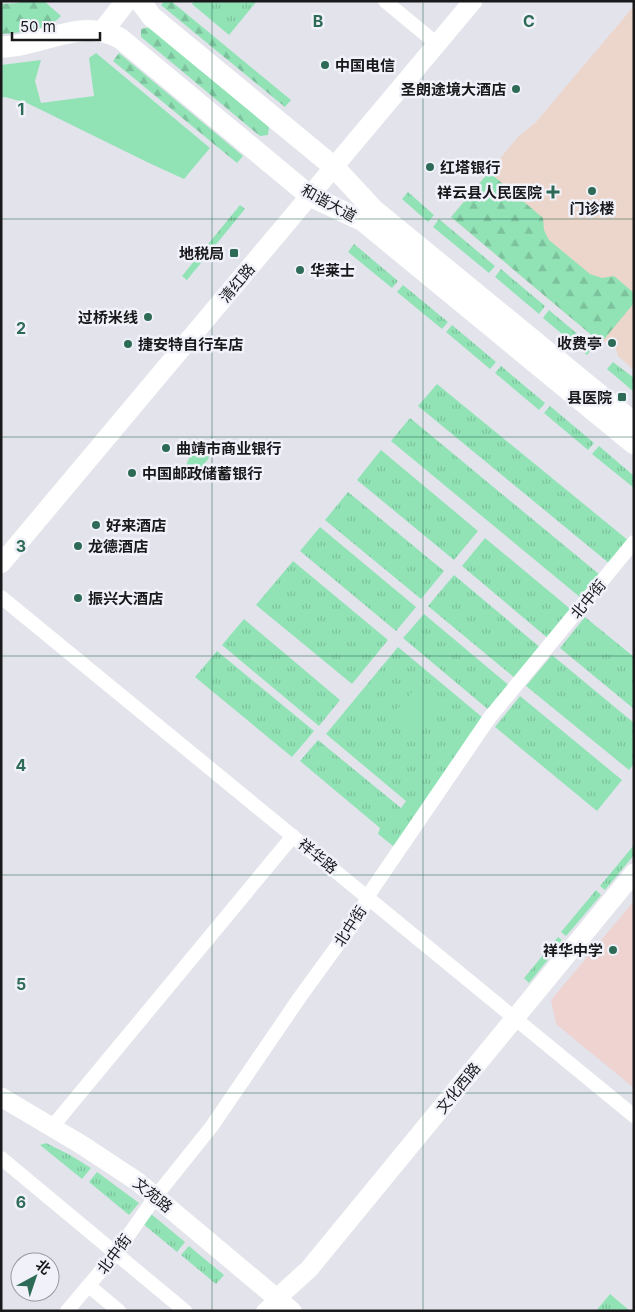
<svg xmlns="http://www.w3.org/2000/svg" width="635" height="1312" viewBox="0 0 635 1312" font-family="Inter,'Noto Sans SC',sans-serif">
<defs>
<pattern id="grass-tufts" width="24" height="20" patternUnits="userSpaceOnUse" patternTransform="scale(1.25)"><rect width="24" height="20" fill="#91e3b6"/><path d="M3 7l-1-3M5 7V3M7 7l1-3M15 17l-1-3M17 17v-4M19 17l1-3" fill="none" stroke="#7cc29c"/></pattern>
<pattern id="forest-firs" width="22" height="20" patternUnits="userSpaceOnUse" patternTransform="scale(1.25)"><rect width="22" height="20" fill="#91e3b6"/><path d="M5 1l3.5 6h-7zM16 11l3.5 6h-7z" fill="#7cc29c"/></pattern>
</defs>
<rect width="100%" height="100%" fill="#e3e3ec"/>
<!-- education -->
<path fill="#eed3d1" d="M 634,901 L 634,1088 L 556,1024 L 551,1000 Z"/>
<!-- medical -->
<path fill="#ecd5ca" d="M 634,6 L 634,370 L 618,356 L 616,349 L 605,341 L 601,343 L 451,217 L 518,137 L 536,122 Z"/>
<!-- grass -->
<g fill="url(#grass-tufts)">
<path d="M 194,1 L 257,1 L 229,35 L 192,4 Z"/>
<path d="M 408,192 L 434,215 L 428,222 L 402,199 Z"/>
<path d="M 240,205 L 245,209 L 187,280 L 182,276 Z"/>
<path d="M 439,219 L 495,266 L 489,273 L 433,227 Z"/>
<path d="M 354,244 L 398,281 L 392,288 L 348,252 Z"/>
<path d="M 501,269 L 545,306 L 539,314 L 495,277 Z"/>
<path d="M 403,285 L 448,322 L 442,329 L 397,292 Z"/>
<path d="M 549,310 L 593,347 L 587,355 L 543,318 Z"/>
<path d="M 452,325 L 496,362 L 490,369 L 446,332 Z"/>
<path d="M 613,362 L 634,378 L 634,392 L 607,369 Z"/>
<path d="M 501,366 L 545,403 L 539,410 L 495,373 Z"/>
<path d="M 437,384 L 629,541 L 610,564 L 418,406 Z"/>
<path d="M 550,406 L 594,443 L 588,450 L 544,413 Z"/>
<path d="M 410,418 L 600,575 L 581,598 L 391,441 Z"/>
<path d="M 599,446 L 634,476 L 634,488 L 592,454 Z"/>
<path d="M 201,448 L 208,454 L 209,458 L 197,473 L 186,467 C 188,457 192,453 201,448 Z"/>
<path d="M 381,450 L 478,531 L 454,560 L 357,480 Z"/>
<path d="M 348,492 L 444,571 L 421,599 L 325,520 Z"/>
<path d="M 320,527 L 416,607 L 396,631 L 300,551 Z"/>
<path d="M 485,538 L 574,612 L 550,640 L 462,566 Z"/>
<path d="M 293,561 L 388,640 L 352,684 L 256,605 Z"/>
<path d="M 454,575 L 542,649 L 516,679 L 428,606 Z"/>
<path d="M 424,614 L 511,687 L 490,711 L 403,638 Z"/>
<path d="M 585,617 L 634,657 L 634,709 L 560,648 Z"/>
<path d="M 244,619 L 340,700 L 319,726 L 222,645 Z"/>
<path d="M 398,647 L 482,717 L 397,849 L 378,834 L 380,828 L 300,761 L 318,740 L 401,808 L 406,801 L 326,734 Z"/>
<path d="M 217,651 L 314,731 L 292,757 L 195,677 Z"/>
<path d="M 552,655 L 634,723 L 634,764 L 629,770 L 526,686 Z"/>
<path d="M 520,696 L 622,780 L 597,811 L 495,727 Z"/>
<path d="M 634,845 L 634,855 L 605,890 L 600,886 Z"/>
<path d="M 596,890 L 601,895 L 566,936 L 561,932 Z"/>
<path d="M 558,937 L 563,941 L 529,983 L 524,978 Z"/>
<path d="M 46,1143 L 70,1155 L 91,1168 L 82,1179 L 40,1145 Z"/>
<path d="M 97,1172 L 139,1203 L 129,1215 L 89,1182 Z"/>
<path d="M 150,1213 L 185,1242 L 177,1252 L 142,1223 Z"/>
<path d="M 189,1246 L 224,1275 L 216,1284 L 181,1255 Z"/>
<path d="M 610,1294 L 630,1311 L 596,1311 Z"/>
</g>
<!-- forest -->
<g fill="url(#forest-firs)">
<path d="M 23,1 L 44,1 L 61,16 C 49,30 19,33 1,34 L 1,4 L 18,3 Z"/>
<path d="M 164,1 L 171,1 L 291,100 L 285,107 L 161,5 Z"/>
<path d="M 150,27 L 269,127 L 268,135 L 260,136 L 141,37 L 141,29 Z"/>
<path d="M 119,53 L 243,156 L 237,163 L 113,61 Z"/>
<path d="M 489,172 L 543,218 L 544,230 L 549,240 L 590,274 L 602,278 L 614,276 L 634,293 L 634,303 L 601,343 L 451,217 Z"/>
</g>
<!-- park -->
<g fill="#91e3b6">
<path d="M 96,53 L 210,148 L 184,179 L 149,163 L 27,103 L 5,97 L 1,98 L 1,65 L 41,60 L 35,81 L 41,103 L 94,96 L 89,58 Z"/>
<path d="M 421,681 L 441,698 L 409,735 L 390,718 Z"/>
</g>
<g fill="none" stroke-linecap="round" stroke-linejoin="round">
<!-- street -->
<g stroke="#fff" stroke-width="14">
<path d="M 385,1 L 437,44"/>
<path d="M 1,597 L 634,1116"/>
<path d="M 52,1127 L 293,836"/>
<path d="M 1,1158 L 185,1311"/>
<path d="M 89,1286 L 119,1311"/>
<path d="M 67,1311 L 116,1253 L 156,1196 L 212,1126 L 300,997 L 361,913 L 367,897 L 490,717 L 634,542"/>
<path d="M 263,1311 L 277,1298"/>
</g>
<!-- secondary -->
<g stroke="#fff" stroke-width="19">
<path d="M 1,564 L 473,1"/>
<path d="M 1,1097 L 82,1145 L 138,1182 L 292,1311"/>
<path d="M 277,1298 L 309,1269 L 634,873"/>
</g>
<!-- primary -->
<g stroke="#fff" stroke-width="21">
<path d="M 140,1 L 152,17 L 334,167 L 373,209 L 634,423"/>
<path d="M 103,31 L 126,1"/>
<path d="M 1,47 C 41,47 83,16 121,39 L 310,196 L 363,221 L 634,444"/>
</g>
</g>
<!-- grid -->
<path fill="none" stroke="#2e6b56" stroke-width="1" stroke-opacity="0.55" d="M 212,1 L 212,1311M 423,1 L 423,1311M 1,219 L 634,219M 1,437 L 634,437M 1,656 L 634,656M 1,875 L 634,875M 1,1093 L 634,1093"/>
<!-- markers -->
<g fill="#2e6b56" stroke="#f0f1f9" stroke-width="2">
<circle cx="325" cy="65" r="5"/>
<circle cx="516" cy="89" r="5"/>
<circle cx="430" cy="167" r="5"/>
<circle cx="592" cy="191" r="5"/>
<path d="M550.5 184.5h5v5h5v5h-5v5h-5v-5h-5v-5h5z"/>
<rect x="229" y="248" width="10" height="10" rx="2.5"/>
<circle cx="300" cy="270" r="5"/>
<circle cx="148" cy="317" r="5"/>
<circle cx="612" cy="343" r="5"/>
<circle cx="128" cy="344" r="5"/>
<rect x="617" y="392" width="10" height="10" rx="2.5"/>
<circle cx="166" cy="448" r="5"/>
<circle cx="132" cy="473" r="5"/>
<circle cx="96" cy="525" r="5"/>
<circle cx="78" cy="546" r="5"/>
<circle cx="78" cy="598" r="5"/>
<circle cx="613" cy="950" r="5"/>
</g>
<g text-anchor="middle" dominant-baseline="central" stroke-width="5" stroke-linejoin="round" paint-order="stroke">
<!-- poi labels -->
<g font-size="15" font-weight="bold" fill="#19191c" stroke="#f0f1f9" text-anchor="start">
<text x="335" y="65">中国电信</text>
<text x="506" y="89" text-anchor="end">圣朗途境大酒店</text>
<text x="440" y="167">红塔银行</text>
<text x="542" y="192" text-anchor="end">祥云县人民医院</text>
<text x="592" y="208" text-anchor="middle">门诊楼</text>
<text x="224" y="253" text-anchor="end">地税局</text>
<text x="310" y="270">华莱士</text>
<text x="138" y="317" text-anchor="end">过桥米线</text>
<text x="602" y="343" text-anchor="end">收费亭</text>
<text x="138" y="344">捷安特自行车店</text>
<text x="612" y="397" text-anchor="end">县医院</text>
<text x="176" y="448">曲靖市商业银行</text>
<text x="142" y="473">中国邮政储蓄银行</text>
<text x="106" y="525">好来酒店</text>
<text x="88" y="546">龙德酒店</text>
<text x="88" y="598">振兴大酒店</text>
<text x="603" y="950" text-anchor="end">祥华中学</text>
</g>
<!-- street labels -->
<g font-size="15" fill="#19191c" stroke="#f0f1f9">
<text transform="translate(329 203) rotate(29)">和谐大道</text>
<text transform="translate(237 283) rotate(-50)">清红路</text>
<text transform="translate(588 599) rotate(-50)">北中街</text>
<text transform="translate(318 856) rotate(39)">祥华路</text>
<text transform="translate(350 926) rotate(-57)">北中街</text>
<text transform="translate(458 1088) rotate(-51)">文化西路</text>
<text transform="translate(153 1195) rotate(39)">文苑路</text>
<text transform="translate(114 1254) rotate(-53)">北中街</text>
</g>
</g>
<g font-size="16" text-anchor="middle" font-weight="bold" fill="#2e6b56" stroke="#f0f1f9" stroke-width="5" stroke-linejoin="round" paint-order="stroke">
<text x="318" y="27">B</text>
<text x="529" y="27">C</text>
<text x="21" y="115">1</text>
<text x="21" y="334">2</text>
<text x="21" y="552">3</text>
<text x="21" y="771">4</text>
<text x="21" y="990">5</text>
<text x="21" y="1208">6</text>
</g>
<!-- border -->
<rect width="635" height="1312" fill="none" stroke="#19191c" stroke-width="5"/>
<!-- north arrow -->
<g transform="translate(35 1277) rotate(40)"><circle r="24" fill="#f0f1f9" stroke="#9a9ba1"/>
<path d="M0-4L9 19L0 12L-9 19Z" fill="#2e6b56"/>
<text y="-8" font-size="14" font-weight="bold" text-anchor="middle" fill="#19191c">北</text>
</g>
<!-- scale -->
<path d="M12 32v8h88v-8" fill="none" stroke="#19191c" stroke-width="2.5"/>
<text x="20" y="32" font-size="15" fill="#19191c" stroke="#f0f1f9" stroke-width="4" paint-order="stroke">50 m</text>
</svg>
